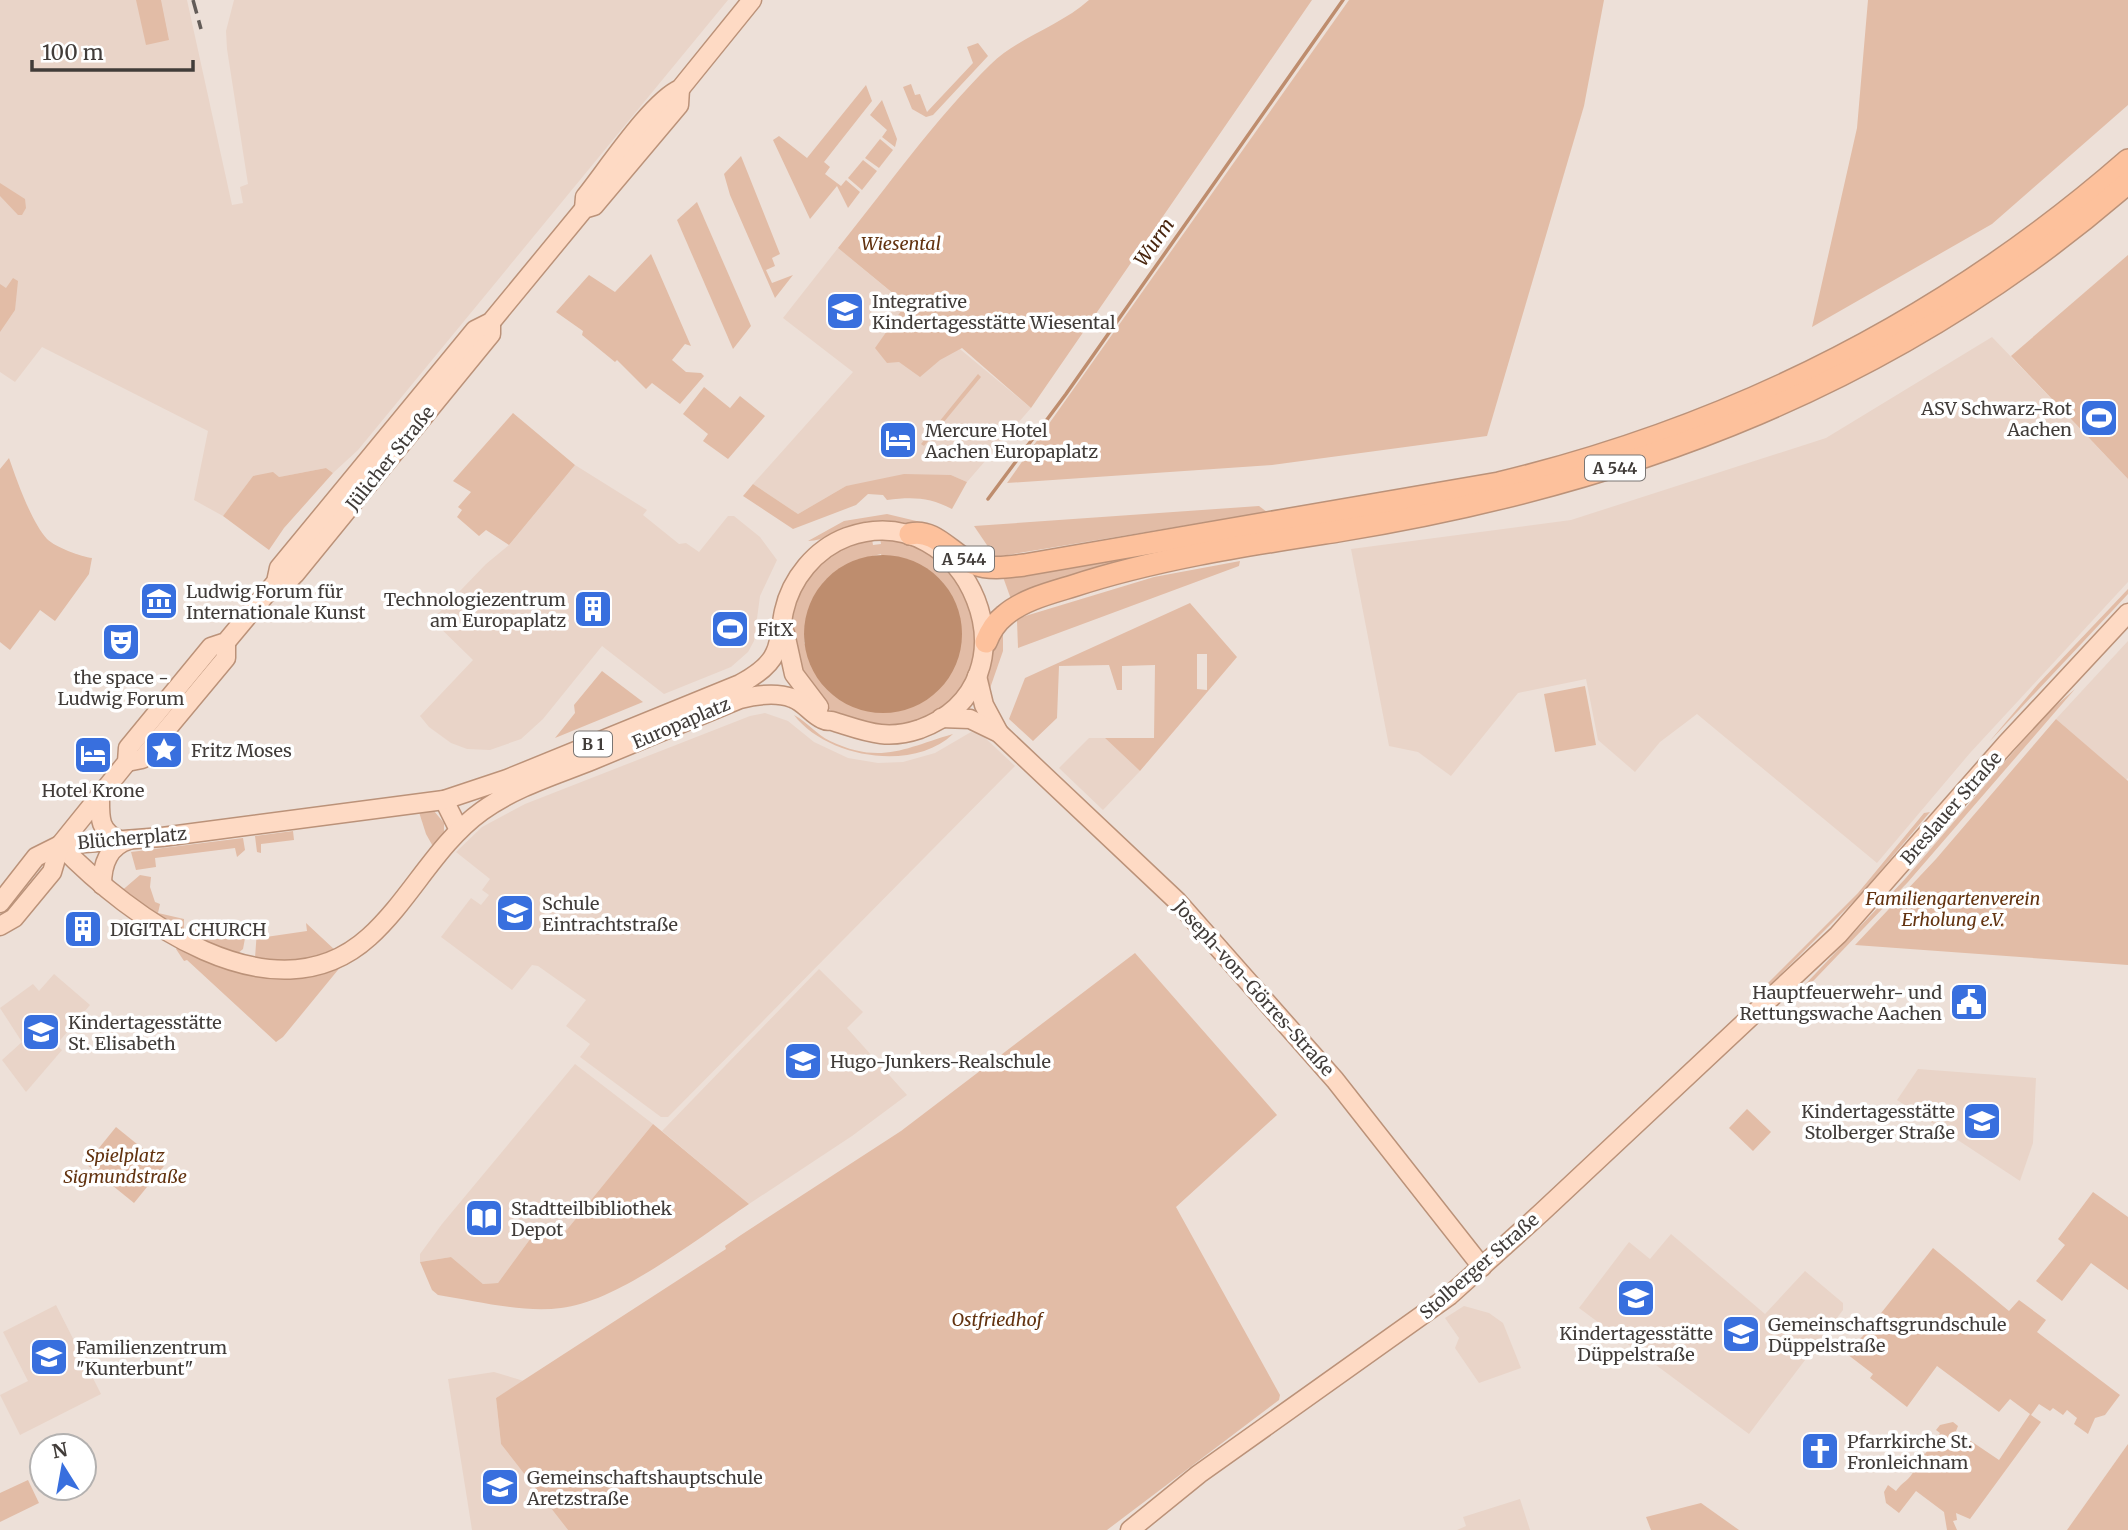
<svg xmlns="http://www.w3.org/2000/svg" width="2128" height="1530" viewBox="0 0 2128 1530" font-family="Merriweather,serif">
<rect width="100%" height="100%" fill="#ede0d8"/>
<!-- built -->
<g fill="#e9d4c8">
<path d="M 0,0 L 187,0 L 232,205 L 243,203 L 240,187 L 248,184 L 227,49 L 226,31 L 234,0 L 728,0 L 358,450 L 333,473 L 326,468 L 279,477 L 253,476 L 223,516 L 194,500 L 208,431 L 42,347 L 15,382 L 0,372 Z"/>
<path d="M 838,248 L 1031,408 L 967,482 L 951,475 L 846,486 L 798,514 L 753,484 L 853,372 L 783,318 Z"/>
<path d="M 1992,337 L 2128,479 L 2128,582 L 1970,753 L 1877,863 L 1697,714 L 1660,742 L 1635,772 L 1598,740 L 1586,679 L 1518,693 L 1451,776 L 1418,752 L 1389,746 L 1351,549 L 1571,520 L 1826,438 Z"/>
<path d="M 575,465 L 647,510 L 643,515 L 679,544 L 686,543 L 699,552 L 728,516 L 734,516 L 760,537 L 777,560 L 760,596 L 754,641 L 748,652 L 731,667 L 664,694 L 602,646 L 543,719 L 521,739 L 490,750 L 467,749 L 451,743 L 429,727 L 420,716 L 473,660 L 432,620 L 486,564 L 509,545 Z"/>
<path d="M 2128,641 L 2128,778 L 2126,780 L 2056,719 Z"/>
<path d="M 765,713 L 788,721 L 814,742 L 848,758 L 878,763 L 903,762 L 935,753 L 971,732 L 981,734 L 1015,766 L 668,1117 L 661,1117 L 580,1057 L 590,1044 L 566,1026 L 586,1000 L 538,966 L 532,965 L 512,990 L 441,937 L 471,898 L 481,905 L 489,895 L 482,890 L 490,879 L 456,852 L 482,827 L 525,804 L 750,716 Z"/>
<path d="M 1089,738 L 1105,738 L 1140,771 L 1103,810 L 1059,768 Z"/>
<path d="M 819,969 L 863,1012 L 847,1028 L 907,1095 L 852,1136 L 749,1204 L 662,1131 Z"/>
<path d="M 54,974 L 90,1005 L 56,1045 L 62,1050 L 26,1092 L 2,1060 L 22,1042 L 0,1008 L 33,984 L 39,991 Z"/>
<path d="M 575,1064 L 653,1124 L 565,1232 L 536,1231 L 498,1283 L 483,1284 L 451,1257 L 420,1262 L 420,1254 L 442,1224 Z"/>
<path d="M 1918,1069 L 2036,1078 L 2033,1143 L 2020,1181 L 1897,1100 Z"/>
<path d="M 1671,1234 L 1765,1314 L 1805,1271 L 1843,1303 L 1843,1310 L 1749,1434 L 1579,1308 L 1629,1242 L 1650,1259 Z"/>
<path d="M 56,1305 L 101,1394 L 20,1435 L 0,1395 L 28,1381 L 3,1332 Z"/>
<path d="M 1464,1306 L 1489,1313 L 1503,1323 L 1521,1368 L 1479,1383 L 1455,1348 L 1459,1338 L 1445,1318 Z"/>
<path d="M 494,1372 L 524,1381 L 496,1398 L 501,1444 L 568,1530 L 472,1530 L 448,1379 Z"/>
<path d="M 1520,1499 L 1530,1530 L 1457,1530 L 1466,1526 L 1463,1517 Z"/>
</g>
<!-- green -->
<g fill="#e2bca6" fill-rule="evenodd">
<path d="M 136,0 L 161,0 L 169,40 L 146,45 Z"/>
<path d="M 1089,0 L 1312,0 L 1031,408 L 962,348 L 940,360 L 920,377 L 899,362 L 887,363 L 875,348 L 906,304 L 838,248 C 888,186 934,120 991,64 C 1019,37 1060,26 1089,0 Z"/>
<path d="M 1349,0 L 1604,0 L 1584,106 L 1487,436 L 1272,465 L 1007,483 Z"/>
<path d="M 1868,0 L 2128,0 L 2128,105 L 1992,224 L 1812,327 L 1857,128 Z"/>
<path d="M 978,43 L 988,56 L 933,115 L 926,117 L 912,109 L 903,87 L 911,84 L 915,95 L 920,94 L 927,112 L 973,63 L 967,47 Z"/>
<path d="M 866,85 L 872,101 L 824,162 L 830,167 L 825,174 L 841,186 L 846,180 L 860,192 L 848,208 L 837,186 L 810,219 L 773,140 L 779,136 L 807,158 Z"/>
<path d="M 882,100 L 897,139 L 895,147 L 882,137 L 887,130 L 870,115 Z"/>
<path d="M 880,139 L 893,150 L 879,168 L 865,158 Z"/>
<path d="M 741,156 L 780,254 L 772,258 L 775,266 L 766,270 L 772,283 L 793,275 L 775,298 L 730,195 L 724,174 Z"/>
<path d="M 863,160 L 877,171 L 862,190 L 848,178 Z"/>
<path d="M 0,183 L 25,199 L 26,208 L 22,215 L 18,215 L 0,196 Z"/>
<path d="M 697,202 L 751,326 L 733,349 L 677,220 Z"/>
<path d="M 651,254 L 691,346 L 685,344 L 672,360 L 686,372 L 701,373 L 704,376 L 680,404 L 652,383 L 646,389 L 617,360 L 615,362 L 582,335 L 583,331 L 556,312 L 589,275 L 615,292 Z"/>
<path d="M 2128,255 L 2128,479 L 2011,356 Z"/>
<path d="M 13,278 L 18,281 L 15,310 L 0,332 L 0,284 L 6,288 Z"/>
<path d="M 978,374 L 981,377 L 924,446 L 921,444 Z"/>
<path d="M 704,387 L 730,408 L 740,396 L 765,416 L 728,459 L 703,441 L 708,434 L 683,414 Z"/>
<path d="M 513,413 L 575,465 L 509,545 L 486,530 L 479,536 L 457,517 L 462,510 L 458,507 L 471,492 L 453,481 Z"/>
<path d="M 9,458 C 17,481 31,521 47,539 C 55,547 82,557 92,558 L 89,574 L 55,621 L 40,610 L 10,650 L 0,642 L 0,469 Z"/>
<path d="M 326,468 L 333,473 L 284,528 L 269,550 L 223,516 L 253,476 L 273,472 L 279,477 Z"/>
<path d="M 904,474 L 951,475 L 967,482 L 952,509 C 929,497 912,497 887,500 L 883,495 L 868,494 L 856,505 L 793,529 L 743,496 L 753,484 L 798,514 L 846,486 Z"/>
<path d="M 1259,506 L 1267,512 L 995,557 L 974,526 Z"/>
<path d="M 887,514 L 929,524 L 966,549 C 930,530 894,512 853,525 C 838,530 824,541 808,541 L 844,521 Z"/>
<path d="M 880,538 L 895,538 L 934,552 L 976,605 L 976,660 L 964,685 L 946,706 L 910,725 L 881,729 L 839,718 L 806,689 L 788,634 L 798,592 L 818,565 L 838,550 L 872,539 L 873,545 L 881,544 ZM 881,554 L 921,703 L 899,711 L 872,712 L 804,643 C 807,589 829,565 881,554 Z"/>
<path d="M 1185,547 L 1012,602 L 1003,577 Z"/>
<path d="M 1240,561 L 1239,566 L 1018,648 L 1017,621 L 1022,617 L 1154,577 Z"/>
<path d="M 2128,589 L 2128,594 L 1989,742 L 2038,684 Z"/>
<path d="M 1190,603 L 1237,657 L 1140,771 L 1105,738 L 1154,738 L 1155,665 L 1122,666 L 1122,690 L 1117,690 L 1109,665 L 1059,666 L 1057,718 L 1033,741 L 1009,719 L 1025,678 ZM 1197,654 L 1207,654 L 1207,690 L 1197,689 Z"/>
<path d="M 1003,632 L 1003,651 L 988,694 L 984,681 L 997,638 Z"/>
<path d="M 602,671 L 643,702 L 555,738 L 575,713 L 574,705 Z"/>
<path d="M 1585,686 L 1596,745 L 1555,752 L 1544,694 Z"/>
<path d="M 2075,689 L 1908,882 L 1794,1001 L 1798,992 L 1905,879 L 2044,716 Z"/>
<path d="M 794,715 C 807,722 816,734 830,741 C 881,765 905,748 953,734 C 912,773 826,757 794,715 Z"/>
<path d="M 2056,719 L 2128,781 L 2128,965 L 1855,945 L 1936,859 Z"/>
<path d="M 418,809 L 434,811 L 444,823 L 444,837 L 435,850 L 426,834 Z"/>
<path d="M 1930,812 L 1860,895 L 1756,999 L 1754,997 L 1858,893 L 1924,813 Z"/>
<path d="M 293,831 L 294,840 L 261,844 L 261,853 L 257,852 L 255,836 Z"/>
<path d="M 243,838 L 245,850 L 237,857 L 235,848 L 155,858 L 156,867 L 136,870 L 131,852 Z"/>
<path d="M 140,875 L 151,877 L 150,887 L 155,902 L 160,904 L 158,913 L 184,919 L 184,930 L 248,922 L 243,949 L 237,954 L 212,948 L 119,893 Z"/>
<path d="M 306,923 L 336,951 L 295,963 L 255,958 L 257,930 L 259,938 L 307,931 Z"/>
<path d="M 178,947 L 200,957 L 342,965 L 283,1037 L 276,1042 L 187,960 L 184,961 L 176,949 Z"/>
<path d="M 1135,953 L 1277,1115 L 1176,1207 L 1280,1395 L 1279,1400 L 1107,1530 L 568,1530 L 501,1444 L 496,1398 L 726,1249 L 725,1246 L 741,1235 L 901,1131 Z"/>
<path d="M 1747,1109 L 1771,1132 L 1753,1151 L 1729,1128 Z"/>
<path d="M 653,1124 L 749,1204 C 701,1236 618,1302 561,1308 C 522,1313 477,1301 438,1295 L 432,1290 L 420,1262 L 451,1257 L 483,1284 L 498,1283 L 536,1231 L 565,1232 Z"/>
<path d="M 116,1127 L 164,1166 L 134,1203 L 86,1164 Z"/>
<path d="M 2093,1192 L 2128,1217 L 2128,1290 L 2091,1263 L 2062,1301 L 2036,1281 L 2065,1245 L 2058,1239 Z"/>
<path d="M 1933,1248 L 2009,1311 L 2019,1300 L 2046,1320 L 2037,1332 L 2120,1395 L 2105,1415 L 2095,1418 L 2088,1434 L 2074,1424 L 2077,1418 L 2067,1410 L 2063,1415 L 2053,1408 L 2050,1411 L 2039,1404 L 2031,1415 L 2041,1422 L 1970,1519 L 1956,1513 L 1957,1520 L 1953,1521 L 1957,1530 L 1947,1530 L 1944,1512 L 1916,1491 L 1899,1513 L 1886,1503 L 1884,1492 L 1888,1485 L 1896,1491 C 1902,1482 1910,1480 1914,1470 C 1916,1464 1916,1458 1920,1451 L 1925,1454 L 1940,1433 L 1936,1430 L 1940,1425 L 1953,1422 L 1958,1426 L 1956,1431 L 1999,1460 L 2030,1414 L 2010,1399 L 1999,1412 L 1937,1366 L 1907,1407 L 1870,1378 L 1873,1374 L 1843,1351 L 1852,1340 L 1855,1342 L 1862,1337 Z"/>
<path d="M 2128,1444 L 2128,1530 L 2067,1530 Z"/>
<path d="M 28,1480 L 39,1503 L 0,1522 L 0,1493 Z"/>
<path d="M 1701,1503 L 1739,1530 L 1651,1530 L 1646,1517 Z"/>
</g>
<!-- water -->
<circle fill="#be8d6e" cx="883" cy="634" r="79"/>
<g fill="none" stroke-linecap="round" stroke-linejoin="round">
<!-- stream -->
<path stroke="#be8d6e" stroke-width="3.5" d="M 988,499 L 1066,394 L 1343,0"/>
<defs>
<g id="major">
<path d="M 584,209 L 585,197 C 606,171 652,101 680,89 L 752,0"/>
<path d="M 276,582 L 290,579 L 295,574 L 486,340 L 491,334 L 491,322"/>
<path d="M 785,633 L 794,674 L 819,707"/>
<path d="M 977,676 L 984,705 L 999,733"/>
<path d="M 941,718 L 970,719 L 999,733 L 1177,901 L 1335,1080 L 1482,1267"/>
<path d="M 127,762 L 142,759 L 226,658 L 226,642"/>
<path d="M 100,795 C 100,817 98,830 119,840"/>
<path d="M 444,800 L 459,830"/>
<path d="M 102,885 C 102,865 108,846 129,840"/>
<path d="M 0,903 L 36,857 L 60,845 L 162,837 L 444,800 L 507,779 L 740,684 C 753,677 769,667 775,653 C 781,641 781,624 784,611 C 791,579 815,549 847,537 C 968,494 1045,683 920,729 C 885,741 865,731 832,721 C 827,720 828,722 822,719 C 811,714 804,702 792,698 C 776,692 756,695 740,699 C 691,719 642,740 593,760 C 556,775 515,787 482,811 C 436,844 411,899 369,937 C 273,1024 129,917 60,845"/>
<path d="M 0,926 L 14,918 L 52,872 L 60,845 L 127,762 L 128,748 L 211,647 L 226,642 L 276,582 L 279,568 L 475,330 L 491,322 L 584,209 L 594,206 L 679,105 L 680,89"/>
<path d="M 1130,1530 L 1199,1474 L 1449,1296 L 1541,1213 L 1838,935 L 2006,744 L 2128,613"/>
</g>
<g id="highway">
<path d="M 910,534 C 936,528 952,556 974,564 C 990,570 1008,567 1024,565 L 1499,483 C 1734,426 1945,320 2128,160"/>
<path d="M 986,642 C 990,632 995,623 1004,616 C 1022,600 1050,593 1073,586 C 1159,558 1248,545 1338,531 C 1634,483 1899,382 2128,183"/>
</g>
</defs>
<!-- major casing -->
<use href="#major" stroke="#bb9279" stroke-width="21"/>
<!-- highway casing -->
<use href="#highway" stroke="#bb9279" stroke-width="24"/>
<!-- major -->
<use href="#major" stroke="#fedac4" stroke-width="18"/>
<!-- highway -->
<use href="#highway" stroke="#fdc19c" stroke-width="21"/>
<!-- rail -->
<path stroke="#635c58" stroke-width="3.5" stroke-dasharray="14 7" stroke-linecap="butt" d="M 193,0 L 201,29"/>
</g>
<!-- icons -->
<defs>
<symbol id="school-square" viewBox="-11 -11 22 22"><rect x="-9" y="-9" width="18" height="18" rx="4" fill="#386fde" stroke="#fff"/><path d="M0-5L7-2L0 1L-7-2ZM-4 1L0 2.5L4 1V4Q0 6-4 4Z" fill="#fff"/></symbol>
<symbol id="stadium-square" viewBox="-11 -11 22 22"><rect x="-9" y="-9" width="18" height="18" rx="4" fill="#386fde" stroke="#fff"/><path d="M0-5a6.5 5 0 1 0 0 10a6.5 5 0 1 0 0-10ZM-3.5-1.8h7v3.6h-7Z" fill="#fff"/></symbol>
<symbol id="hotel-square" viewBox="-11 -11 22 22"><rect x="-9" y="-9" width="18" height="18" rx="4" fill="#386fde" stroke="#fff"/><path d="M-6-4.5h1.5V1H6V5H4.5V3h-9V5H-6ZM-4 0a1.8 1.8 0 1 1 3.6 0ZM.5 0V-2.5h3Q6-2.5 6 0Z" fill="#fff"/></symbol>
<symbol id="museum-square" viewBox="-11 -11 22 22"><rect x="-9" y="-9" width="18" height="18" rx="4" fill="#386fde" stroke="#fff"/><path d="M0-6L6-3V-2H-6V-3ZM-5-1h2V3h-2ZM-1-1h2V3h-2ZM3-1h2V3H3ZM-6 4H6V6H-6Z" fill="#fff"/></symbol>
<symbol id="building-square" viewBox="-11 -11 22 22"><rect x="-9" y="-9" width="18" height="18" rx="4" fill="#386fde" stroke="#fff"/><path d="M-4-6H4V6H1V3H-1V6H-4ZM-2.5-4.3h1.7v1.8h-1.7ZM.8-4.3h1.7v1.8H.8ZM-2.5-1h1.7V.8h-1.7ZM.8-1h1.7V.8H.8Z" fill="#fff"/></symbol>
<symbol id="theatre-square" viewBox="-11 -11 22 22"><rect x="-9" y="-9" width="18" height="18" rx="4" fill="#386fde" stroke="#fff"/><path d="M-5-5.5Q0-4 5-5.5V0Q5 5 0 6Q-5 5-5 0ZM-3.3-2.5H-1v1.5H-3.3ZM1-2.5H3.3v1.5H1ZM-2.8 1Q0 5.5 2.8 1Z" fill="#fff"/></symbol>
<symbol id="sight-square" viewBox="-11 -11 22 22"><rect x="-9" y="-9" width="18" height="18" rx="4" fill="#386fde" stroke="#fff"/><path d="M0-6L1.8-2.2L6-1.7L2.9 1.2L3.7 5.4L0 3.3L-3.7 5.4L-2.9 1.2L-6-1.7L-1.8-2.2Z" fill="#fff"/></symbol>
<symbol id="civic-square" viewBox="-11 -11 22 22"><rect x="-9" y="-9" width="18" height="18" rx="4" fill="#386fde" stroke="#fff"/><path d="M-.6-6.5H3V-4.5H.6V-3L4-1V1h2V6H-6V1h2V-1L-.6-3ZM-1.2 2.5V6h2.4V2.5Z" fill="#fff"/></symbol>
<symbol id="library-square" viewBox="-11 -11 22 22"><rect x="-9" y="-9" width="18" height="18" rx="4" fill="#386fde" stroke="#fff"/><path d="M-6-4Q-3-5.5-.7-3.5V5Q-3 3-6 4ZM6-4Q3-5.5 .7-3.5V5Q3 3 6 4Z" fill="#fff"/></symbol>
<symbol id="church-square" viewBox="-11 -11 22 22"><rect x="-9" y="-9" width="18" height="18" rx="4" fill="#386fde" stroke="#fff"/><path d="M-1.2-6h2.4v3.5h3.3v2.4h-3.3V6h-2.4V-.1h-3.3v-2.4h3.3Z" fill="#fff"/></symbol>
</defs>
<g fill-rule="evenodd">
<use href="#school-square" x="823" y="289" width="44" height="44"/>
<use href="#stadium-square" x="2077" y="396" width="44" height="44"/>
<use href="#hotel-square" x="876" y="418" width="44" height="44"/>
<use href="#museum-square" x="137" y="579" width="44" height="44"/>
<use href="#building-square" x="571" y="587" width="44" height="44"/>
<use href="#stadium-square" x="708" y="607" width="44" height="44"/>
<use href="#theatre-square" x="99" y="620" width="44" height="44"/>
<use href="#sight-square" x="142" y="728" width="44" height="44"/>
<use href="#hotel-square" x="71" y="733" width="44" height="44"/>
<use href="#school-square" x="493" y="891" width="44" height="44"/>
<use href="#building-square" x="61" y="907" width="44" height="44"/>
<use href="#civic-square" x="1947" y="980" width="44" height="44"/>
<use href="#school-square" x="19" y="1010" width="44" height="44"/>
<use href="#school-square" x="781" y="1039" width="44" height="44"/>
<use href="#school-square" x="1960" y="1099" width="44" height="44"/>
<use href="#library-square" x="462" y="1196" width="44" height="44"/>
<use href="#school-square" x="1614" y="1276" width="44" height="44"/>
<use href="#school-square" x="1719" y="1312" width="44" height="44"/>
<use href="#school-square" x="27" y="1335" width="44" height="44"/>
<use href="#church-square" x="1798" y="1429" width="44" height="44"/>
<use href="#school-square" x="478" y="1465" width="44" height="44"/>
</g>
<g text-anchor="middle" dominant-baseline="central" stroke-width="7" stroke-linejoin="round" paint-order="stroke">
<!-- shield labels -->
<g fill="#fff" stroke="#7a7674" stroke-width="2">
<rect x="1585" y="455.5" width="60" height="25" rx="5"/>
<rect x="934" y="546.5" width="60" height="25" rx="5"/>
<rect x="574" y="731.5" width="38" height="25" rx="5"/>
</g>
<g font-size="16" font-weight="bold" fill="#413c39">
<text x="1615" y="468">A 544</text>
<text x="964" y="559">A 544</text>
<text x="593" y="744">B 1</text>
</g>
<!-- park labels -->
<g font-size="18" font-style="italic" fill="#633310" stroke="#fff">
<text x="901" y="243">Wiesental</text>
<text x="1953" y="898">Familiengartenverein<tspan x="1953" dy="21">Erholung e.V.</tspan></text>
<text x="125" y="1155">Spielplatz<tspan x="125" dy="21">Sigmundstraße</tspan></text>
<text x="997" y="1319">Ostfriedhof</text>
</g>
<!-- poi labels -->
<g font-size="18" fill="#413c39" stroke="#fff" text-anchor="start">
<text x="872" y="301">Integrative<tspan x="872" dy="21">Kindertagesstätte Wiesental</tspan></text>
<text x="2072" y="408" text-anchor="end">ASV Schwarz-Rot<tspan x="2072" dy="21">Aachen</tspan></text>
<text x="925" y="430">Mercure Hotel<tspan x="925" dy="21">Aachen Europaplatz</tspan></text>
<text x="186" y="591">Ludwig Forum für<tspan x="186" dy="21">Internationale Kunst</tspan></text>
<text x="566" y="599" text-anchor="end">Technologiezentrum<tspan x="566" dy="21">am Europaplatz</tspan></text>
<text x="757" y="629">FitX</text>
<text x="121" y="677" text-anchor="middle">the space -<tspan x="121" dy="21">Ludwig Forum</tspan></text>
<text x="191" y="750">Fritz Moses</text>
<text x="93" y="790" text-anchor="middle">Hotel Krone</text>
<text x="542" y="903">Schule<tspan x="542" dy="21">Eintrachtstraße</tspan></text>
<text x="110" y="929">DIGITAL CHURCH</text>
<text x="1942" y="992" text-anchor="end">Hauptfeuerwehr- und<tspan x="1942" dy="21">Rettungswache Aachen</tspan></text>
<text x="68" y="1022">Kindertagesstätte<tspan x="68" dy="21">St. Elisabeth</tspan></text>
<text x="830" y="1061">Hugo-Junkers-Realschule</text>
<text x="1955" y="1111" text-anchor="end">Kindertagesstätte<tspan x="1955" dy="21">Stolberger Straße</tspan></text>
<text x="511" y="1208">Stadtteilbibliothek<tspan x="511" dy="21">Depot</tspan></text>
<text x="1768" y="1324">Gemeinschaftsgrundschule<tspan x="1768" dy="21">Düppelstraße</tspan></text>
<text x="1636" y="1333" text-anchor="middle">Kindertagesstätte<tspan x="1636" dy="21">Düppelstraße</tspan></text>
<text x="76" y="1347">Familienzentrum<tspan x="76" dy="21">"Kunterbunt"</tspan></text>
<text x="1847" y="1441">Pfarrkirche St.<tspan x="1847" dy="21">Fronleichnam</tspan></text>
<text x="527" y="1477">Gemeinschaftshauptschule<tspan x="527" dy="21">Aretzstraße</tspan></text>
</g>
<!-- street labels -->
<g font-size="18" fill="#413c39" stroke="#fff">
<text transform="translate(390 458) rotate(-51)">Jülicher Straße</text>
<text transform="translate(681 723) rotate(-23)">Europaplatz</text>
<text transform="translate(1951 808) rotate(-49)">Breslauer Straße</text>
<text transform="translate(132 838) rotate(-5)">Blücherplatz</text>
<text transform="translate(1254 988) rotate(48)">Joseph-von-Görres-Straße</text>
<text transform="translate(1479 1266) rotate(-41)">Stolberger Straße</text>
</g>
<!-- water labels -->
<g font-size="19" font-style="italic" fill="#48250e" stroke="#fff">
<text transform="translate(1154 242) rotate(-55)">Wurm</text>
</g>
</g>
<!-- north arrow -->
<g transform="translate(63 1467) rotate(349)"><circle r="33" fill="#ffffff" stroke="#b3b1b0" stroke-width="2"/>
<path d="M0-5L12 26L0 18L-12 26Z" fill="#386fde"/>
<text y="-10" font-size="19" font-weight="bold" text-anchor="middle" fill="#413c39">N</text>
</g>
<!-- scale -->
<path d="M32 60v10h161v-10" fill="none" stroke="#413c39" stroke-width="3.5"/>
<text x="42" y="60" font-size="21" fill="#413c39" stroke="#ffffff" stroke-width="5" paint-order="stroke">100 m</text>
</svg>
